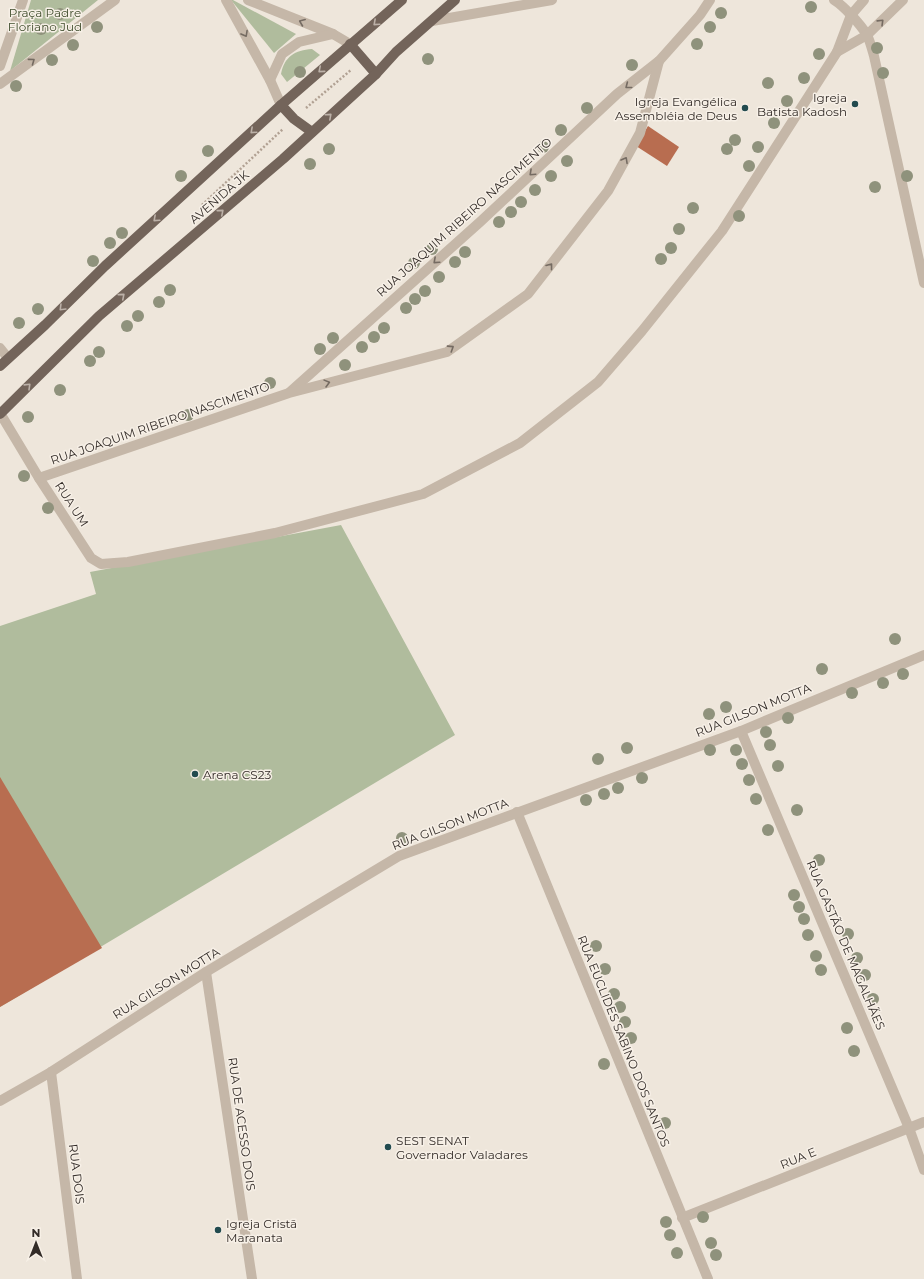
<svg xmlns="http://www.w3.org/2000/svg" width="924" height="1279" viewBox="0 0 924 1279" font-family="Montserrat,sans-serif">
<rect width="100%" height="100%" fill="#eee6db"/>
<!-- green -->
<g fill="#b0bc9d">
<path d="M 31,0 L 98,0 L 10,71 Z"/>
<path d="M 231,0 L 233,0 L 296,34 L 274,53 Z"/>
<path d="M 312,49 L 320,55 L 287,82 L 281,74 C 284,57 295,50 312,49 Z"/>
<path d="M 341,525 L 455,735 L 0,1007 L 0,626 L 96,594 L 90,572 Z"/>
</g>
<!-- building -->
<g fill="#b86d50">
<path d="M 648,126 L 679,147 L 667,166 L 636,146 Z"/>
<path d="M 0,777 L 102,948 L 0,1007 Z"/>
</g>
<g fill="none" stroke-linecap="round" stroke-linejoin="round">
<!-- path -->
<g stroke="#b1a193" stroke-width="2.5" stroke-dasharray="2 2" stroke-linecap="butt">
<path d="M 306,108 L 351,70"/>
<path d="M 202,205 L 283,129"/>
</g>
<!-- minor -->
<g stroke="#c5b7a8" stroke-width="10">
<path d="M 834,0 C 844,6 861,25 867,35 C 870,41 872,49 874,56 L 924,283"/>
<path d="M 432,21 L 552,0"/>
<path d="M 837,52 L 851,15 L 864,0"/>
<path d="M 0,66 L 23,0"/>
<path d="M 0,84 L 115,0"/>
<path d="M 0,348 L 8,358"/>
<path d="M 290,392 L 480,222 L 617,94 L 659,61 L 700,15 L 710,0"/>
<path d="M 0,413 L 39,478 L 91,558 L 101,564 L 128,562 L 275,533 L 423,494 L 520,443 L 598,382 L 642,331 L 722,231 L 837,52 L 867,35 L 903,0"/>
<path d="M 39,478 L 289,393 L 447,352 L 528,294 L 608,191 L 640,133 L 659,61"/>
<path d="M 741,731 L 909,1128 L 924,1170"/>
<path d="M 517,812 L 708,1279"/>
<path d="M 206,972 L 252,1279"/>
<path d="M 51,1072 L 77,1279"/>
<path d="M 0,1101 L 51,1072 L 206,972 L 399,856 L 741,731 L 924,655"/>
<path d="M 682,1218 L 924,1122"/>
</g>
<!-- tertiary -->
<g stroke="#c5b7a8" stroke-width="10">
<path d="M 226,0 L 270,80 L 281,105"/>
<path d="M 248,0 L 333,34 L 350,44"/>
<path d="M 270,80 L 282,54 L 299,42 L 333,34"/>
</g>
<!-- primary -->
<g stroke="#73645a" stroke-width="10">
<path d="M 350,44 L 376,74"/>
<path d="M 281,105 L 294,119 L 312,132"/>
<path d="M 0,366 L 45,325 L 105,266 L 281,105 L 402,0"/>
<path d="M 0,414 L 99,316 L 283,159 L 376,74 L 396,52 L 455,0"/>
</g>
</g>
<!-- trees -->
<g fill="#8f927c">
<circle cx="811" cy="7" r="6"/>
<circle cx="721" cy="13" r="6"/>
<circle cx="60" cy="14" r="6"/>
<circle cx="97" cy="27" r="6"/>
<circle cx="710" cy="27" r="6"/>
<circle cx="41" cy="29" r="6"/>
<circle cx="697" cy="44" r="6"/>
<circle cx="73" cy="45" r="6"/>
<circle cx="877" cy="48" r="6"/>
<circle cx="819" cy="54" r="6"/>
<circle cx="428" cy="59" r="6"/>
<circle cx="52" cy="60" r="6"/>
<circle cx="632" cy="65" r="6"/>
<circle cx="300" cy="72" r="6"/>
<circle cx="883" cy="73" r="6"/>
<circle cx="804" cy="78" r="6"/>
<circle cx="768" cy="83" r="6"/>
<circle cx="16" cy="86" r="6"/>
<circle cx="787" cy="101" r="6"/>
<circle cx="587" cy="108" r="6"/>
<circle cx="774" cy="123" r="6"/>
<circle cx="561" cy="130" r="6"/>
<circle cx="735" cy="140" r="6"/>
<circle cx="543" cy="147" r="6"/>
<circle cx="758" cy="147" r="6"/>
<circle cx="329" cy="149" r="6"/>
<circle cx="727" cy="149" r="6"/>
<circle cx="208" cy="151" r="6"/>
<circle cx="567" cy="161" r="6"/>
<circle cx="310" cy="164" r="6"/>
<circle cx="749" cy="166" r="6"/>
<circle cx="181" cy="176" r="6"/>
<circle cx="551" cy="176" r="6"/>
<circle cx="907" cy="176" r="6"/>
<circle cx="875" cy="187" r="6"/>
<circle cx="535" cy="190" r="6"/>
<circle cx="521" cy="202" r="6"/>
<circle cx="693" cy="208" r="6"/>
<circle cx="511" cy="212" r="6"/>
<circle cx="739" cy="216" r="6"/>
<circle cx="499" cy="222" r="6"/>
<circle cx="679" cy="229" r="6"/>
<circle cx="122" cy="233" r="6"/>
<circle cx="110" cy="243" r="6"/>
<circle cx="671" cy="248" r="6"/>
<circle cx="432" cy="249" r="6"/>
<circle cx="465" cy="252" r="6"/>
<circle cx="661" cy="259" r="6"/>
<circle cx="93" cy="261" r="6"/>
<circle cx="455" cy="262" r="6"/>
<circle cx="414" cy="263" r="6"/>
<circle cx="439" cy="277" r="6"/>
<circle cx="170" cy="290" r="6"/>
<circle cx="425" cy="291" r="6"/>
<circle cx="415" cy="299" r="6"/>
<circle cx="159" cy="302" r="6"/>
<circle cx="406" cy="308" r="6"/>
<circle cx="38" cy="309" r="6"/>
<circle cx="138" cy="316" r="6"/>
<circle cx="19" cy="323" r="6"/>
<circle cx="127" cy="326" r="6"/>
<circle cx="384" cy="328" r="6"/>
<circle cx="374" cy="337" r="6"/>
<circle cx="333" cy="338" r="6"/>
<circle cx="362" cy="347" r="6"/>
<circle cx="320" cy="349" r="6"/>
<circle cx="99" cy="352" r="6"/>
<circle cx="90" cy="361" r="6"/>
<circle cx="345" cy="365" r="6"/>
<circle cx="270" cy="383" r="6"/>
<circle cx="60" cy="390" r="6"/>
<circle cx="188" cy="415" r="6"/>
<circle cx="28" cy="417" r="6"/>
<circle cx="24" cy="476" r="6"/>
<circle cx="48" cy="508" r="6"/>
<circle cx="895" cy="639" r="6"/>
<circle cx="822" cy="669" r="6"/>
<circle cx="903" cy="674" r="6"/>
<circle cx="883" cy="683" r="6"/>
<circle cx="852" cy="693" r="6"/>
<circle cx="726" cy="707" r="6"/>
<circle cx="709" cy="714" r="6"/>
<circle cx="788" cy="718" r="6"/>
<circle cx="766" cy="732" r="6"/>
<circle cx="770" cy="745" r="6"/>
<circle cx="627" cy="748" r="6"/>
<circle cx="710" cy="750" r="6"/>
<circle cx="736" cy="750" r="6"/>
<circle cx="598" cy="759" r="6"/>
<circle cx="742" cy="764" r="6"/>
<circle cx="778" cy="766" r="6"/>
<circle cx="642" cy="778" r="6"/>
<circle cx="749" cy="780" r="6"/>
<circle cx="618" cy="788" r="6"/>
<circle cx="604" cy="794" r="6"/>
<circle cx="756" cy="799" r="6"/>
<circle cx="586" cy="800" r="6"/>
<circle cx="797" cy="810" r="6"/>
<circle cx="768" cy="830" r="6"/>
<circle cx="402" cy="838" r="6"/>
<circle cx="819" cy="860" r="6"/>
<circle cx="794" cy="895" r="6"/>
<circle cx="799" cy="907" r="6"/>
<circle cx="804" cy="919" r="6"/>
<circle cx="848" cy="934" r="6"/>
<circle cx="808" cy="935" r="6"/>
<circle cx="596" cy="946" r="6"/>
<circle cx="816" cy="956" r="6"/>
<circle cx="857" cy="958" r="6"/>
<circle cx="605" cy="969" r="6"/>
<circle cx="821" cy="970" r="6"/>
<circle cx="865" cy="975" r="6"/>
<circle cx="614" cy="994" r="6"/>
<circle cx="873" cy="999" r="6"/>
<circle cx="620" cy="1007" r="6"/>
<circle cx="625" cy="1022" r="6"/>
<circle cx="847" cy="1028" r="6"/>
<circle cx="631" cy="1038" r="6"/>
<circle cx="854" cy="1051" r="6"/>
<circle cx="604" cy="1064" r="6"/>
<circle cx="665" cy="1123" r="6"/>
<circle cx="703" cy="1217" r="6"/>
<circle cx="666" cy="1222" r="6"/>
<circle cx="670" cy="1235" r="6"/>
<circle cx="711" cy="1243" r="6"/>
<circle cx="677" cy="1253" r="6"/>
<circle cx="716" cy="1255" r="6"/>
</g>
<!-- one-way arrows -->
<defs><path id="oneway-chevron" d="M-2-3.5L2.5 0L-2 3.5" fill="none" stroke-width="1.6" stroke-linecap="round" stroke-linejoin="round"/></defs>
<g stroke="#756b62">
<use href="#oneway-chevron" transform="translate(302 22) rotate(-158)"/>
<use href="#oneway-chevron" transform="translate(881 22) rotate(-44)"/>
<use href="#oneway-chevron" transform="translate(245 34) rotate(61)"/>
<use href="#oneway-chevron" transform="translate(32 61) rotate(-36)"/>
<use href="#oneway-chevron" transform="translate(628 86) rotate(142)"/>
<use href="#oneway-chevron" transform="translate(625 160) rotate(-61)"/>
<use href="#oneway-chevron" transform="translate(532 173) rotate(137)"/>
<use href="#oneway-chevron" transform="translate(436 261) rotate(138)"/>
<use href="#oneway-chevron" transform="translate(550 266) rotate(-52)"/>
<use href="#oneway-chevron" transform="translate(451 348) rotate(-33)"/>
<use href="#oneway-chevron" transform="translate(327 383) rotate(-15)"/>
</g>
<g stroke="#bcb1a8">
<use href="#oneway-chevron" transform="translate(376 23) rotate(138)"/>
<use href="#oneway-chevron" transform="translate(321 70) rotate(139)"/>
<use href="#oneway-chevron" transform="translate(329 116) rotate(-42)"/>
<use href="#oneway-chevron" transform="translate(253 131) rotate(138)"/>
<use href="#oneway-chevron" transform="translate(221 212) rotate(-41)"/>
<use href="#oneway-chevron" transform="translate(156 219) rotate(138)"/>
<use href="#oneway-chevron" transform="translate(122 296) rotate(-41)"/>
<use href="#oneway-chevron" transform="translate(62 308) rotate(135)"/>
<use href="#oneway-chevron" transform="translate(28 386) rotate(-44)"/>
</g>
<!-- markers -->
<g fill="#224b4f" stroke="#f7f0e7" stroke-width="1.5">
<circle cx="855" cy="104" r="4"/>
<circle cx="745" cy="108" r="4"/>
<circle cx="195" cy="774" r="4"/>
<circle cx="388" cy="1147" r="4"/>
<circle cx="218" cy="1230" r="4"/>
</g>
<g text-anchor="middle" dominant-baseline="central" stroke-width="3" stroke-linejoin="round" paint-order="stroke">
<!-- park labels -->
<g font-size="12" fill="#414e2e" stroke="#f7f0e7">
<text x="45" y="12">Praça Padre<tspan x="45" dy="14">Floriano Jud</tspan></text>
</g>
<!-- poi labels -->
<g font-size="12" fill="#332c28" stroke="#f7f0e7" text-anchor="start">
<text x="847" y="97" text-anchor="end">Igreja<tspan x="847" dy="14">Batista Kadosh</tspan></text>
<text x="737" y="101" text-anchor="end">Igreja Evangélica<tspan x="737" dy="14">Assembléia de Deus</tspan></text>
<text x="203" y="774">Arena CS23</text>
<text x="396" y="1140">SEST SENAT<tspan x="396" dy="14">Governador Valadares</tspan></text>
<text x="226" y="1223">Igreja Cristã<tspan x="226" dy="14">Maranata</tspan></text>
</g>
<!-- street labels -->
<g font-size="12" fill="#332c28" stroke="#f7f0e7">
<text transform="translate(219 197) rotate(-41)">AVENIDA JK</text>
<text transform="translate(464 217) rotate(-42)">RUA JOAQUIM RIBEIRO NASCIMENTO</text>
<text transform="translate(160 423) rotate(-19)">RUA JOAQUIM RIBEIRO NASCIMENTO</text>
<text transform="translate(72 504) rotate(57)">RUA UM</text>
<text transform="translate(753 710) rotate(-22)">RUA GILSON MOTTA</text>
<text transform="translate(450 824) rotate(-21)">RUA GILSON MOTTA</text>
<text transform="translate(846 945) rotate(67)">RUA GASTÃO DE MAGALHÃES</text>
<text transform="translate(166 983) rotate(-32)">RUA GILSON MOTTA</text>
<text transform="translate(624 1041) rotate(68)">RUA EUCLIDES SABINO DOS SANTOS</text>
<text transform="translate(242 1124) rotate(82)">RUA DE ACESSO DOIS</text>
<text transform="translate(798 1158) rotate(-22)">RUA E</text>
<text transform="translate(77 1174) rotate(83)">RUA DOIS</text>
</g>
</g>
<!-- north arrow -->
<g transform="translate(36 1243)" stroke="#f7f0e7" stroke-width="3" paint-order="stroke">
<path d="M0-3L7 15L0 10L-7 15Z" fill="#332c28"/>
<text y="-6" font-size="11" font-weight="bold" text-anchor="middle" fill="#332c28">N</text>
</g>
</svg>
